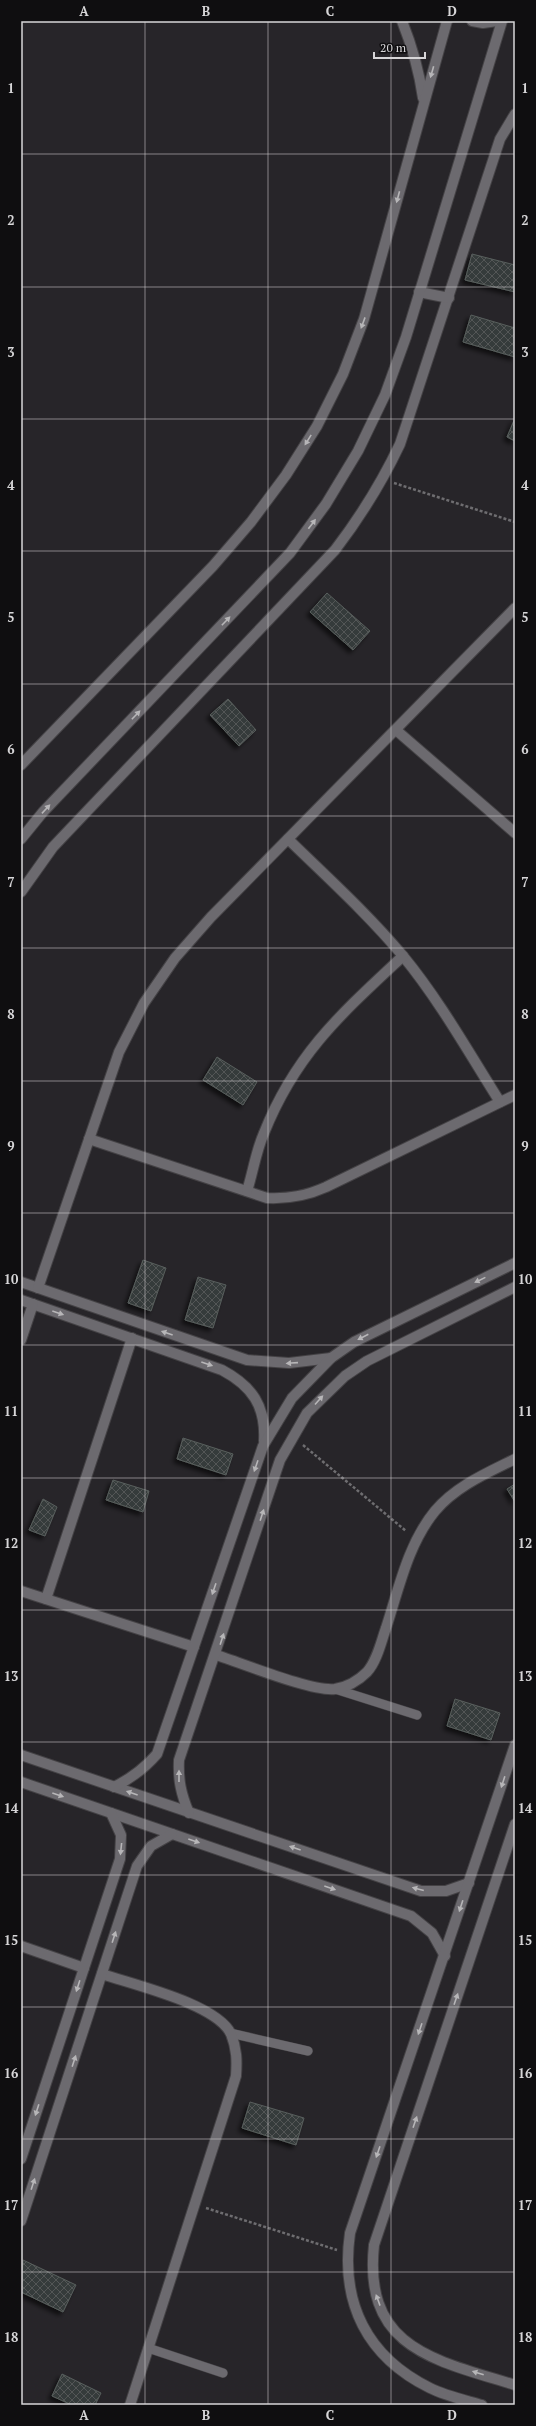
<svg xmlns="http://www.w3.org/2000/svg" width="536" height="2426" viewBox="0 0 536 2426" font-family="'PT Serif',serif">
<defs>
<pattern id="building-cross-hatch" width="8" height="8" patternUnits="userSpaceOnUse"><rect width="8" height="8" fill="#363b3a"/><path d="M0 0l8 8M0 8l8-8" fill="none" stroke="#525756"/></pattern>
<filter id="shadow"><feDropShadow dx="-3.5" dy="3.5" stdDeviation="2" flood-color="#0009"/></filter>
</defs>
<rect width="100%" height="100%" fill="#272529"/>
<!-- building -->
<g fill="url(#building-cross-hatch)" stroke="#585f5d" filter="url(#shadow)">
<path d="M 472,254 L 515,265 L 515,292 L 465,280 Z"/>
<path d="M 471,315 L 515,328 L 515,357 L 463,342 Z"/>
<path d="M 515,418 L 515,441 L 507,437 Z"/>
<path d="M 327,593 L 370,631 L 353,650 L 310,612 Z"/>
<path d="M 228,699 L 256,730 L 239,746 L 210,715 Z"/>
<path d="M 217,1057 L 257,1082 L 243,1105 L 203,1080 Z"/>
<path d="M 143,1260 L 166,1268 L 151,1311 L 128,1303 Z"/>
<path d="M 198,1277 L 226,1285 L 213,1328 L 185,1320 Z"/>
<path d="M 183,1438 L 233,1454 L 226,1475 L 177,1459 Z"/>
<path d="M 113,1480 L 149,1491 L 143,1512 L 106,1500 Z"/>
<path d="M 515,1484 L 515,1502 L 507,1489 Z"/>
<path d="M 43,1499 L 57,1507 L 45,1536 L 29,1530 Z"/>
<path d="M 455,1699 L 500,1713 L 491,1740 L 447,1726 Z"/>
<path d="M 250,2102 L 304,2118 L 296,2145 L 242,2128 Z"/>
<path d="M 23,2260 L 76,2285 L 63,2312 L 21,2292 Z"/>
<path d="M 62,2374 L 101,2393 L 95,2405 L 72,2405 L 52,2396 Z"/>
</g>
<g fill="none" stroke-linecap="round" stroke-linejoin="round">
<defs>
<g id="service">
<path d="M 335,1689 L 417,1715"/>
<path d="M 230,2033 L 308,2051"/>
<path d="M 148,2348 L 223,2373"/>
</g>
<g id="minor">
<path d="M 396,730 L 515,833"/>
<path d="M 288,839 C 327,877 368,914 403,956 C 440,1001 469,1053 500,1102"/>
<path d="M 21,892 L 53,847 L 335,550 C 361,516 382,482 400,444 L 500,139 L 515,114"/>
<path d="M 89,1139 L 267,1198 C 289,1199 306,1196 326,1187 L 515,1095"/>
<path d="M 247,1191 C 253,1172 256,1151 264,1133 C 296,1053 342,1013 403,956"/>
<path d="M 21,1282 L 247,1360 L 289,1363 L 331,1358"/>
<path d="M 38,1288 L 119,1052 L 144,1003 L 175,958 L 211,917 L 515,608"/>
<path d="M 21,1300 L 222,1370 C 252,1386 266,1406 264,1441"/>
<path d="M 21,1340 L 33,1304"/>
<path d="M 21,1591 L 194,1647"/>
<path d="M 46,1599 L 132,1338"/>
<path d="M 216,1655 C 242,1663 312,1692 335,1689 C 347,1687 359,1680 367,1672 C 377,1661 381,1642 386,1628 C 399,1588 408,1544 435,1511 C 456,1486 487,1473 515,1459"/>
<path d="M 21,1755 L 421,1891 L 446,1891 L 469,1883"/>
<path d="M 21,1782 L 411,1916 L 432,1933 L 445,1956"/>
<path d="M 114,1787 C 132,1778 144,1769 157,1754 L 263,1446 L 292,1398 L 331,1358 L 354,1342 L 515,1263"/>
<path d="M 189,1813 C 181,1794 178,1780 179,1760 L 280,1460 L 307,1413 L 345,1376 L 367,1361 L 515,1287"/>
<path d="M 515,1824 L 374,2245 C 363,2349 435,2360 515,2385"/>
<path d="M 21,1946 L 84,1968"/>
<path d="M 102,1974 C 134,1985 217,2004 231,2034 C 237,2049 237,2061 236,2076 L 130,2405"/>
<path d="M 21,2159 L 120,1859 L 121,1835 L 111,1813"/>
<path d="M 21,2221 L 137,1866 L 151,1846 L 172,1834"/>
<path d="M 482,2405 C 465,2400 446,2396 430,2388 C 367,2357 340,2303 350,2233 L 515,1745"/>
</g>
<g id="tertiary">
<path d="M 402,21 C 412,46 419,70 423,98"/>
<path d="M 472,21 L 483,23 L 497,21"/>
<path d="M 419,292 L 449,298"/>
<path d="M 21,765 L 213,566 L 251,522 L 286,475 L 317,426 L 343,374 L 364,319 L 447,21"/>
<path d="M 21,839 L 43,812 L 290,553 L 326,504 L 358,451 L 385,395 L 406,337 L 502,21"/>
</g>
</defs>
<!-- service casing -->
<use href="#service" stroke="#444245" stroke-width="10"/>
<!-- minor casing -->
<use href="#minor" stroke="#444245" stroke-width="12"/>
<!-- tertiary casing -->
<use href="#tertiary" stroke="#444245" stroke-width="12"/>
<!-- path -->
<g stroke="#6e6d70" stroke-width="2.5" stroke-dasharray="3 2" stroke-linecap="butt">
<path d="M 394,483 L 515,522"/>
<path d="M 303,1445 L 406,1531"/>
<path d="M 206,2208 L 337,2250"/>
</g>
<!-- service -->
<use href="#service" stroke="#6c6a6f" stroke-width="9"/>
<!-- minor -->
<use href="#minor" stroke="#6c6a6f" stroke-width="10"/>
<!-- tertiary -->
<use href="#tertiary" stroke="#6c6a6f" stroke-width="10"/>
</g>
<!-- one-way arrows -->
<defs><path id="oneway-solid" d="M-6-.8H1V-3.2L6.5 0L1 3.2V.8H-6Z"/></defs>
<g fill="#b7b6b8">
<use href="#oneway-solid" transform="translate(432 72) rotate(106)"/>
<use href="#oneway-solid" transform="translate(398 197) rotate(105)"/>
<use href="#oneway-solid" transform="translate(363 323) rotate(110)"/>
<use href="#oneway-solid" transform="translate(308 440) rotate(122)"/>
<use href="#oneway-solid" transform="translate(312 524) rotate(-53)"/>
<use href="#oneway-solid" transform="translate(226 621) rotate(-46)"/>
<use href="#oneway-solid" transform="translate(136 715) rotate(-46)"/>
<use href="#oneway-solid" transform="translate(46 809) rotate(-47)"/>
<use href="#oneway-solid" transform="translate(480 1280) rotate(154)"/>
<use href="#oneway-solid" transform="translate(58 1313) rotate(19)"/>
<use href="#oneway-solid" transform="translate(167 1333) rotate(-161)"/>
<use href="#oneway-solid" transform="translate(363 1337) rotate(153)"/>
<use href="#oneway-solid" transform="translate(292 1363) rotate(176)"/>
<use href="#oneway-solid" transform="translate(207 1364) rotate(19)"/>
<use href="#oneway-solid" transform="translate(319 1400) rotate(-48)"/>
<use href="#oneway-solid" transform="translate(256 1466) rotate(109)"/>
<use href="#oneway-solid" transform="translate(262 1515) rotate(-72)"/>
<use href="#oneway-solid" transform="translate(214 1589) rotate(109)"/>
<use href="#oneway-solid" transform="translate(222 1639) rotate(-72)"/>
<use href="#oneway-solid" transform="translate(179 1776) rotate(-90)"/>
<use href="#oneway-solid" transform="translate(503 1782) rotate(108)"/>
<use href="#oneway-solid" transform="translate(132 1793) rotate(-161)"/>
<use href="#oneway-solid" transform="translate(58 1795) rotate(19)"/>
<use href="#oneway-solid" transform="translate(194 1841) rotate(19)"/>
<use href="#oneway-solid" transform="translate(295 1848) rotate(-161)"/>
<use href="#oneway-solid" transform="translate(121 1849) rotate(96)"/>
<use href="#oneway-solid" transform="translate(330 1888) rotate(19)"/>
<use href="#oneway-solid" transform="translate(418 1889) rotate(-165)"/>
<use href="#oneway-solid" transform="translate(461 1906) rotate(108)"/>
<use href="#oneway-solid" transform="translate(114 1937) rotate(-72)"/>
<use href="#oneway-solid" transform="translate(78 1986) rotate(108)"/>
<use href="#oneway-solid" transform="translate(456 1999) rotate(-71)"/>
<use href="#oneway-solid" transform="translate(420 2029) rotate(109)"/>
<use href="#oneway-solid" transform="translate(74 2061) rotate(-72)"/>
<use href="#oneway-solid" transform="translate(37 2110) rotate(108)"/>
<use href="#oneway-solid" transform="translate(415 2122) rotate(-71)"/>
<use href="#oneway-solid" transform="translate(378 2152) rotate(109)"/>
<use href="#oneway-solid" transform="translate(33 2184) rotate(-72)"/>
<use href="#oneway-solid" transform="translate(378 2300) rotate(-110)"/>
<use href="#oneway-solid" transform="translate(478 2373) rotate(-162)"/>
</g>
<!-- grid -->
<path fill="none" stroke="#d7d6d8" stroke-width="1" stroke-opacity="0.55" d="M 145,21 L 145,2405M 268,21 L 268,2405M 391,21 L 391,2405M 21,154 L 515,154M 21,287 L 515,287M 21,419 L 515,419M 21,551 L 515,551M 21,684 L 515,684M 21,816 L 515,816M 21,948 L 515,948M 21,1081 L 515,1081M 21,1213 L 515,1213M 21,1345 L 515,1345M 21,1478 L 515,1478M 21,1610 L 515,1610M 21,1742 L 515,1742M 21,1875 L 515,1875M 21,2007 L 515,2007M 21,2139 L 515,2139M 21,2272 L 515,2272"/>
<!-- border -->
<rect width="536" height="2426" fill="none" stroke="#0f0e10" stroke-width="44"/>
<!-- scale -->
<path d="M374 52v6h51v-6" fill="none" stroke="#d7d6d8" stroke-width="2"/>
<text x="380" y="52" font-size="12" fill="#d7d6d8" stroke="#0f0e10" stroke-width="3" paint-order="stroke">20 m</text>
<rect x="22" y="22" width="492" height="2382" fill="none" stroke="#d7d6d8" stroke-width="1.5"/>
<g font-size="13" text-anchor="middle" font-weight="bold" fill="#d7d6d8">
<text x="84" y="16">A</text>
<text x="206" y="16">B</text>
<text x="330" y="16">C</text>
<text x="452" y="16">D</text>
<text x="11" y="93">1</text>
<text x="525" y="93">1</text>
<text x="11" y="225">2</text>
<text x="525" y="225">2</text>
<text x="11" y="357">3</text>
<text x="525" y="357">3</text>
<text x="11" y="490">4</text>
<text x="525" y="490">4</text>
<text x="11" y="622">5</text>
<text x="525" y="622">5</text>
<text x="11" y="754">6</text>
<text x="525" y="754">6</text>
<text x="11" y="887">7</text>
<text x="525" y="887">7</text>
<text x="11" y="1019">8</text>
<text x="525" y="1019">8</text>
<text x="11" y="1151">9</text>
<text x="525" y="1151">9</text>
<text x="11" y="1284">10</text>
<text x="525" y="1284">10</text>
<text x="11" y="1416">11</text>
<text x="525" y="1416">11</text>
<text x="11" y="1548">12</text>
<text x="525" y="1548">12</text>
<text x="11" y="1681">13</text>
<text x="525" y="1681">13</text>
<text x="11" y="1813">14</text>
<text x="525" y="1813">14</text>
<text x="11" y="1945">15</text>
<text x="525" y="1945">15</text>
<text x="11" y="2078">16</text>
<text x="525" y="2078">16</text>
<text x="11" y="2210">17</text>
<text x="525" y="2210">17</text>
<text x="11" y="2342">18</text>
<text x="525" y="2342">18</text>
<text x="84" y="2420">A</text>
<text x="206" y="2420">B</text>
<text x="330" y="2420">C</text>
<text x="452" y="2420">D</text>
</g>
</svg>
